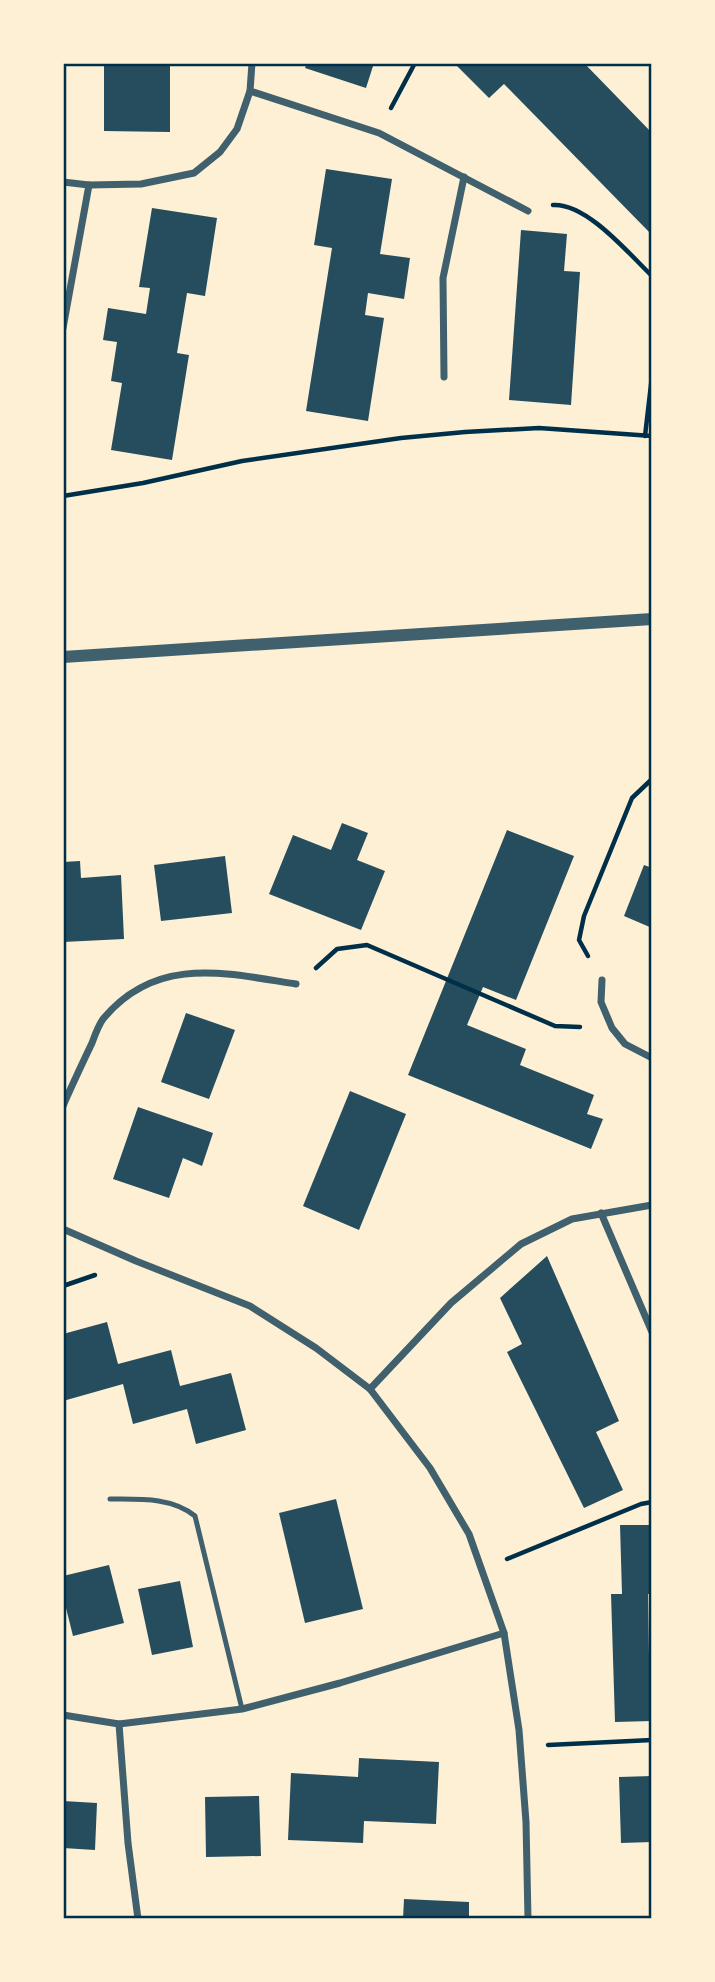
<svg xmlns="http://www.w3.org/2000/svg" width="715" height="1982" viewBox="0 0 715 1982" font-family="Helvetica,sans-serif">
<rect width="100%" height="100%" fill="#fdf0d5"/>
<!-- building -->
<g fill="#264d5e">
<path d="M 104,63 L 170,63 L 170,132 L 104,131 Z"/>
<path d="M 307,63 L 374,63 L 366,88 L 305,68 Z"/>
<path d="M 454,63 L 584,63 L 652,133 L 652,235 L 504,84 L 489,98 Z"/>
<path d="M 326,169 L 392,179 L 380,254 L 410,258 L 404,299 L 368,293 L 365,315 L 384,318 L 368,421 L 306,411 L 332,248 L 314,245 Z"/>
<path d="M 152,208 L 217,218 L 205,296 L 187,293 L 177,353 L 189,355 L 172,460 L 111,450 L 122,383 L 111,381 L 117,342 L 103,340 L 108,308 L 146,314 L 150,288 L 139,287 Z"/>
<path d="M 521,230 L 567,234 L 564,271 L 580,272 L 571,405 L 509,400 Z"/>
<path d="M 342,823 L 368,833 L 357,860 L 385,871 L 361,930 L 269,894 L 293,835 L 331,850 Z"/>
<path d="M 507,830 L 574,856 L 516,1000 L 483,987 L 467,1025 L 526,1049 L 520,1065 L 594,1095 L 587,1114 L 603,1119 L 591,1149 L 408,1075 Z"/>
<path d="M 225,856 L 232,913 L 161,921 L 154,865 Z"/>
<path d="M 80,861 L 81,878 L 121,875 L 124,939 L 63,942 L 63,862 Z"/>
<path d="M 644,865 L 652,868 L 652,928 L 624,916 Z"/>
<path d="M 186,1013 L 235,1030 L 209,1099 L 161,1082 Z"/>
<path d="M 350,1091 L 406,1114 L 359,1230 L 303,1206 Z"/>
<path d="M 138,1107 L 213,1133 L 202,1166 L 183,1158 L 169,1198 L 113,1179 Z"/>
<path d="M 547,1256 L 619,1421 L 596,1432 L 623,1490 L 584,1508 L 507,1352 L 522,1344 L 500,1298 Z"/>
<path d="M 107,1322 L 118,1364 L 171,1350 L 180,1386 L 231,1373 L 246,1430 L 196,1444 L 187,1409 L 133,1424 L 123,1384 L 63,1401 L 63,1334 Z"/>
<path d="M 336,1499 L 363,1609 L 305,1623 L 279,1513 Z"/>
<path d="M 620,1525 L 652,1525 L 652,1594 L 648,1594 L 649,1656 L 652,1656 L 652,1721 L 615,1722 L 611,1594 L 622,1594 Z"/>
<path d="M 109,1565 L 124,1623 L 73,1636 L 63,1596 L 63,1576 Z"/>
<path d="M 180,1581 L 193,1647 L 152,1655 L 138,1589 Z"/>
<path d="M 359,1758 L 439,1762 L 436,1824 L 364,1821 L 363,1843 L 288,1840 L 291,1773 L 358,1777 Z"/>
<path d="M 652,1776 L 652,1842 L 621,1843 L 619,1777 Z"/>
<path d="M 259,1796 L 261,1856 L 206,1857 L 205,1797 Z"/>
<path d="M 63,1801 L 97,1803 L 95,1850 L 63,1848 Z"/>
<path d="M 404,1899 L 469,1902 L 469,1919 L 403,1919 Z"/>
</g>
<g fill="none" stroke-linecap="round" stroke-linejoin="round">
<!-- path -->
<g stroke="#003049" stroke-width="4.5">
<path d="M 391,108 L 415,63"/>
<path d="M 553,205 C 587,203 629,254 652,276"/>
<path d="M 645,436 L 652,376"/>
<path d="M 63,496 L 143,483 L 242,461 L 401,438 L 465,432 L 539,428 L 652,436"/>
<path d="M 588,956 L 579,940 L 584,916 L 632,798 L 652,779"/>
<path d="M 316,968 L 337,949 L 367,945 L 555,1026 L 580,1027"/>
<path d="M 63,1286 L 95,1275"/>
<path d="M 507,1559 L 641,1504 L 652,1502"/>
<path d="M 548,1745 L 652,1740"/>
</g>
<!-- service -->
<path stroke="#3f606c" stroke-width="5" d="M 110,1499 C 139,1499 172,1497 195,1516 L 242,1709"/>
<!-- minor -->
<g stroke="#3f606c" stroke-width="7">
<path d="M 250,91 L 379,133 L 528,211"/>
<path d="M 63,182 L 89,185 L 141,184 L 194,173 L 220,152 L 237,129 L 250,91 L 252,63"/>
<path d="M 63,328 L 89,185"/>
<path d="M 444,377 L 443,278 L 464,177"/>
<path d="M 602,980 L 601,1002 L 612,1028 L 625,1044 L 652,1058"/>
<path d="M 63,1106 C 72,1085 82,1064 92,1043 C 95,1035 98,1026 103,1019 C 156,955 225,973 296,984"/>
<path d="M 601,1213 L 652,1332"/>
<path d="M 63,1229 L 136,1261 L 250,1306 L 316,1348 L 370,1389 L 430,1468 L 469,1534 L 504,1633 L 519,1730 L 526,1822 L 528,1919"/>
<path d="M 370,1389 L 451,1303 L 521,1244 L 572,1219 L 652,1205"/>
<path d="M 63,1715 L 119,1724 L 242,1709 L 340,1683 L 504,1633"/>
<path d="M 119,1724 L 128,1843 L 138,1919"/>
</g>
<!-- tertiary -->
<path stroke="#3f606c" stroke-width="12" d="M 63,657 L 652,619"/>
</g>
<!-- border -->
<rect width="715" height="1982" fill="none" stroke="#fdf0d5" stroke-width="130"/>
<rect x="65" y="65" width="585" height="1852" fill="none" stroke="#003049" stroke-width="2.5"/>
</svg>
